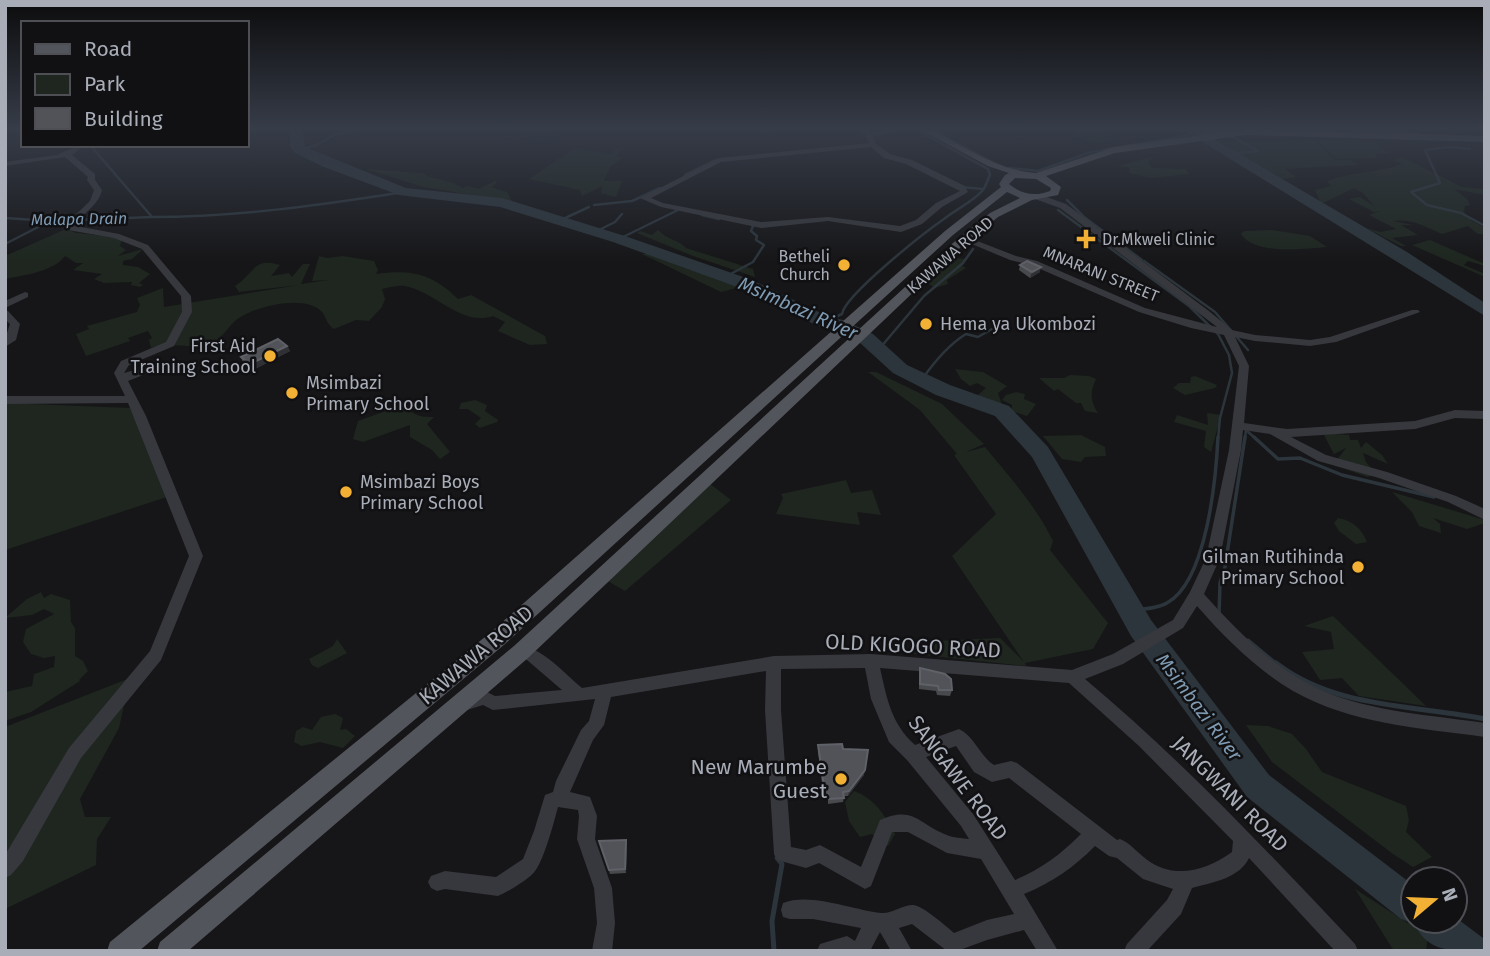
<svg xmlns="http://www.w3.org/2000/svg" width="1490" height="956" viewBox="0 0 1490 956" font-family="'Fira Sans',sans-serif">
<rect width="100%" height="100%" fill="#161618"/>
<!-- green -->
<g fill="#1e261f">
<path d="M 499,128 L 570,128 L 538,142 Z"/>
<path d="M 1063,128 L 1093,128 L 1117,141 C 1092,145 1085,142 1063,128 Z"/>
<path d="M 1317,140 L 1375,143 L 1389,154 L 1375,153 L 1376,158 L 1337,159 Z"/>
<path d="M 1315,141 L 1335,160 L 1351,160 L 1358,165 L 1285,169 L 1296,177 L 1276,180 L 1213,142 Z"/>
<path d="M 575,148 L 610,154 L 614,153 L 615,149 L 623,148 L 616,156 L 622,158 L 610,167 L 604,181 L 622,181 L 616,197 L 601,193 L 602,186 L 582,196 L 580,190 L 529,179 Z"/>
<path d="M 1155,156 L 1148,162 L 1152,168 L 1186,169 L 1189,174 L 1150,178 L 1129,173 L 1130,168 L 1118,166 Z"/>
<path d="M 1402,157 L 1462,187 L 1485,189 L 1485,195 L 1454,189 L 1467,199 L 1470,205 L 1465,206 L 1464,212 L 1472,221 L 1485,228 L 1485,234 L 1478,234 L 1468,226 L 1442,234 C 1427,227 1411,218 1393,221 L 1413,225 L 1401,225 L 1418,235 L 1392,238 L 1406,246 L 1401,246 L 1366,228 L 1380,232 L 1396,229 L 1369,215 L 1380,211 L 1374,212 L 1349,199 L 1360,197 L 1374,206 L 1363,193 L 1354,188 L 1321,204 L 1315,190 L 1331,186 L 1327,181 C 1352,172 1376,173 1402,164 L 1394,160 Z"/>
<path d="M 366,169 L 422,173 C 432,180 449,179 463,188 L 467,186 L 479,189 L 495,181 L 497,183 L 491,187 L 507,192 L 512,202 L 424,187 Z"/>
<path d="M 66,229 L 76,233 L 122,238 L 120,246 L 126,250 L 118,256 L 143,249 L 132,259 L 123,261 L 123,265 L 138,267 L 150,274 L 139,283 L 143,285 L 140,287 L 131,285 L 132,282 L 104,283 L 94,279 L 102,274 L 73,270 L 83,263 L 76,263 L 65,256 C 53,272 24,275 5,279 L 5,256 Z"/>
<path d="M 658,230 C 667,240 678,239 686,248 L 753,269 L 755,277 L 693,256 L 637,233 L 640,231 L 652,235 Z"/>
<path d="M 1272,230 L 1310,236 L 1327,247 C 1305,249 1254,255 1241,234 L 1244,231 Z"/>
<path d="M 1430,240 L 1485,264 L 1485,266 L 1468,261 L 1464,265 L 1485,274 L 1485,277 L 1412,245 Z"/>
<path d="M 642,254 L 656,254 L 718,270 L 740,287 L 721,292 Z"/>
<path d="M 319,256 L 327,258 L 343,256 L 374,261 L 378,270 L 376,274 C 411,269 433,274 458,299 L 471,295 L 545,336 L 547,344 L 530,345 L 498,331 L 505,322 L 493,316 C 461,327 435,291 404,286 C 398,285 388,288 382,289 L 385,299 L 382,307 L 369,321 L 356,320 L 334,329 C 326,324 327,318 322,312 C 306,293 249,307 234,322 C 224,332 221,341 205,345 C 188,349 168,341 151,348 L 149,340 L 152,338 L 148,331 L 128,338 L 130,341 L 86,356 L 76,334 L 89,329 L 87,326 L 137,312 L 140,305 L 137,298 L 163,288 L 164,307 L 299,285 L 239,292 L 235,286 C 255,273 253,257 280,265 L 271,276 L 289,273 L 292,277 L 303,264 L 310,264 L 301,284 L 328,280 L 312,281 Z"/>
<path d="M 955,258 L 967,259 L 962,266 L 966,268 L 947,280 L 948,284 L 935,288 L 923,280 L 939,269 L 936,268 Z"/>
<path d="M 955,369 L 983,372 L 1007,386 L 998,393 L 1004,411 L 977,396 L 986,388 L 977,383 L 970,386 L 961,379 Z"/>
<path d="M 868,372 L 876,372 L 942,404 L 984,444 L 966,452 L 985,447 C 1010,477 1036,506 1053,541 L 1050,550 L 1108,623 L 1093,649 L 1025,663 L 1026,666 L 914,654 L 911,642 L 1000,638 L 1024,662 L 952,556 L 996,514 L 954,455 L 957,454 L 920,410 Z"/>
<path d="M 1070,375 L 1089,376 L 1096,379 C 1090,392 1090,401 1098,413 L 1085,411 L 1081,403 L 1076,403 L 1058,389 L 1054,391 L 1039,378 L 1064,378 Z"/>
<path d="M 1195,376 L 1217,385 L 1215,388 L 1185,395 L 1173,388 L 1179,383 L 1190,383 L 1191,377 Z"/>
<path d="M 1016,392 L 1025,394 L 1024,399 L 1036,404 L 1027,416 L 1011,411 L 1012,405 L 1002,400 L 1006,395 Z"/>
<path d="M 475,400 L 487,405 L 485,411 L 498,420 L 497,422 L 480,428 L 475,424 L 481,418 L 468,409 L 459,409 L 461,403 Z"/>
<path d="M 5,403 L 130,408 L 173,495 L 5,550 Z"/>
<path d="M 405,404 C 413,416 420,417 434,417 L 427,424 L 450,452 L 440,459 L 432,450 L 410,437 L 410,425 L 363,442 L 353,439 L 358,421 Z"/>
<path d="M 1207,413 L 1221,415 L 1211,452 L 1204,447 L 1206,431 L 1174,422 L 1177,415 L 1208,425 Z"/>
<path d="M 1323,433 L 1349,435 L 1350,440 L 1358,440 L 1361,448 L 1366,442 L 1382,455 L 1388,464 L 1363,453 L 1366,462 L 1376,474 L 1368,477 L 1333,465 L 1346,448 L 1334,454 Z"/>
<path d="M 1081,435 L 1105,447 L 1106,456 L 1085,457 L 1081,462 L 1062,459 L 1043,436 Z"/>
<path d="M 705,480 L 731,500 L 625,591 L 606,580 Z"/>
<path d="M 846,480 L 851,493 L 872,490 L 881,515 L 857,512 L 860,525 L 776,514 L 783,498 L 781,494 Z"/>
<path d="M 1392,492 L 1485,520 L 1485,523 L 1467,529 L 1433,518 L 1440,524 L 1441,533 L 1419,526 L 1412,512 Z"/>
<path d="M 1338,518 C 1353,521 1361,528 1367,542 L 1356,544 L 1339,531 L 1334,523 Z"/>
<path d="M 41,592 L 44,598 L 51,594 L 70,600 L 71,622 L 75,628 L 75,656 L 83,661 L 88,671 L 79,680 L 80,681 L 31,712 L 5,721 L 5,692 L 32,686 L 34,674 L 54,667 L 55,656 L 44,658 L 31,654 L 23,642 L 26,629 L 54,614 L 44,609 L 32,615 L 5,618 L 27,599 Z"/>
<path d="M 1333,616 L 1426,706 L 1359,696 L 1342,678 L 1320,680 L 1302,652 L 1334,649 L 1331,632 L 1304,626 Z"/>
<path d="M 337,639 L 347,653 L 318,668 L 312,665 L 309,659 L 333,646 Z"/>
<path d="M 130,678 L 119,728 L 80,799 L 85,817 L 111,817 L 97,839 L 96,865 L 5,909 L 5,727 Z"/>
<path d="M 335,714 L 343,718 L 340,730 L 346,729 L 355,736 L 343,748 L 320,742 L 302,746 L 294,742 L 296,731 L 303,727 L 312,730 L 321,717 Z"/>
<path d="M 1246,725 L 1268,726 L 1292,734 L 1306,749 L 1322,772 L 1406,806 L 1409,820 L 1406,832 L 1432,857 L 1413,867 L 1393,854 L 1272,762 Z"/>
<path d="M 854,791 C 874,798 885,815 895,834 L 888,846 L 872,834 L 860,837 L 849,821 L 845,802 Z"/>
<path d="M 1355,889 L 1428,936 L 1426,951 L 1394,951 Z"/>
</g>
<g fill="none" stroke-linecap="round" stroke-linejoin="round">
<!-- stream-far2 -->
<g stroke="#2c353c" stroke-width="2.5">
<path d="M 859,128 L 868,131"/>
<path d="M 930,128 L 938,132"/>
<path d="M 1311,128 L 1419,134"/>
<path d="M 882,132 L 894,129"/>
<path d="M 938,133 L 992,162"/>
<path d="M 1231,136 L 1258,151 L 1231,154"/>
<path d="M 90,145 L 152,217 C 237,217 321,205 404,192"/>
<path d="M 1470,149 L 1450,147 L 1425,150 L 1440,183 L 1411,192 L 1427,205 L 1461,213 L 1485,226"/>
<path d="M 300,150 L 319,144 L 334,135 L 370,128"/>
<path d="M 1009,168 L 1038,171 L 1091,152 L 1196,134"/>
<path d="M 685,175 L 716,160"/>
<path d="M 963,187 L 982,189"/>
<path d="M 1067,200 L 1084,217 L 1142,260"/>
<path d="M 594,205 L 632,201 L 660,188"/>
<path d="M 1058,210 L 1189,306 L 1218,334 L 1229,355 L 1232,373 L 1220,418 L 1218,439"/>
<path d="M 702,215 L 719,219"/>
<path d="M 5,218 L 50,221 L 152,217"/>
<path d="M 561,220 L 589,207"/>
<path d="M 593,233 L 615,222 L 622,214"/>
<path d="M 619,239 L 678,210"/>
<path d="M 5,244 L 50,221"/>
<path d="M 1144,261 L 1215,312 L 1248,350"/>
<path d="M 725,277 L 753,262 L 764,245 L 756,240 L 757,236 L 751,231 L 753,226"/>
<path d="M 824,322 L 842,314 C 845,295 925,232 944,219 C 955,210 974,201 983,190 C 986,186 988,179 990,175 L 988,169 L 917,130"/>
<path d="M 880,348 L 924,296 L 963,263 L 973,249"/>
<path d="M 923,378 C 935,361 948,345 966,334 L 978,337 L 999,325"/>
<path d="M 1246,430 L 1256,439"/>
<path d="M 1245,439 L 1246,430"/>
</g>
<!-- stream-far1 -->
<g stroke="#2c353c" stroke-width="3.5">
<path d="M 1254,437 L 1278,459 L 1300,458 L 1342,475 L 1434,497"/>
<path d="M 1130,610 C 1142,609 1156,609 1167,603 C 1207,581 1216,478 1218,437"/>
<path d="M 1219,615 L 1220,583 L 1225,567 L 1245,437"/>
<path d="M 1248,640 L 1278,665"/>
</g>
<!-- stream -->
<g stroke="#2c353c" stroke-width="5">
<path d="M 1276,663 C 1335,709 1416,705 1485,719"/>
<path d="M 774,951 L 772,921 L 782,864 L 777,858"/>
</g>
<!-- river -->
<g fill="#2c353c" fill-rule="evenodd">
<path d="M 290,128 L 302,128 L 305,147 L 406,188 L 502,198 L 625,236 L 752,280 L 829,317 L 843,320 L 873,334 L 907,365 L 950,385 L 1009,406 L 1048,447 L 1151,620 L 1269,775 L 1413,885 L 1413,921 L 1455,921 L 1455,917 L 1483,938 L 1485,951 C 1457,951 1427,954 1415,924 L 1401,919 L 1247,797 L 1131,636 L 1032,457 L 995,416 L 936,395 L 893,373 L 859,342 L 831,329 L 818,326 L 740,288 L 613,242 L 500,207 L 399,195 L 324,167 L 295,153 L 290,146 Z"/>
<path d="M 1180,128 L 1252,128 L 1246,132 L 1209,136 L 1407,252 L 1485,303 L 1485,316 Z"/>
</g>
<!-- minor -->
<g fill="#37383d" fill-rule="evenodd">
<path d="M 745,128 L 793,128 L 766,133 Z"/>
<path d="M 850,128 C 858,128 865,131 873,132 C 884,134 897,128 908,128 L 873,137 L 876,144 L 890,154 L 912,160 L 965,186 L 968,192 L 942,207 L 922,224 L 901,232 L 828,221 L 761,228 L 661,207 L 640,198 L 719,158 L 869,143 L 865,134 ZM 871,147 L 884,158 L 906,164 L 960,191 L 936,203 L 916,220 L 900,226 L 828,217 L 761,222 L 663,203 L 651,198 L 721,162 Z"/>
<path d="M 78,145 L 85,145 L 72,155 L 95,174 L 95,180 L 102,190 C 98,207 82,212 76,226 L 119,234 L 148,245 L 191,296 L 192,312 L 174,346 L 129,365 L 124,373 L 142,368 L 143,365 L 147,364 L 152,367 L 151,372 L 128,381 L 146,416 L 203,556 L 161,660 L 81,758 L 23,861 L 11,875 L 5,878 L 5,855 L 69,748 L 150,651 L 189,556 L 128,403 L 5,404 L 5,396 L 125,396 L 114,373 L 121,361 L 166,342 L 182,312 L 181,296 L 142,249 L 114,238 L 68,230 L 68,222 L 90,201 L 94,190 L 87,180 L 88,177 L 65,157 L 5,166 L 5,162 L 57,155 Z"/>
<path d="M 1035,195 L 1041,195 L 1066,204 L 1209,311 L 1232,330 L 1255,335 L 1310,340 L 1330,337 L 1412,310 L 1418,310 L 1420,312 L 1336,342 L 1310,346 L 1255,341 L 1235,337 L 1249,366 L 1244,423 L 1287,429 L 1415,421 L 1455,410 L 1485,411 L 1485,419 L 1455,418 L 1415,429 L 1291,437 L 1326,455 L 1387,472 L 1456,496 L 1485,509 L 1485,520 L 1448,502 L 1379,478 L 1318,461 L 1270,434 L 1243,430 L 1241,450 L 1220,558 L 1204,594 C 1238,632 1275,670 1323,691 C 1373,712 1431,715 1485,723 L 1485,737 C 1420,728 1351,724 1293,691 C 1256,669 1225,638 1197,606 L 1183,628 L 1123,664 L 1085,679 C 1182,760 1268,852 1355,944 L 1358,951 L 1335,951 L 1249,858 C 1240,878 1211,883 1192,888 L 1181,914 L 1147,951 L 1124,951 L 1127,944 L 1167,900 L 1173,889 L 1143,879 L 1117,858 L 1109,856 L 1095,846 C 1073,868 1053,882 1024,894 L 1058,951 L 1037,951 L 1024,930 L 987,940 L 957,951 L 947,951 L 912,924 L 899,928 L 912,951 L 891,951 L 880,932 L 870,951 L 817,951 L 820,944 L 847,936 L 855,941 L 861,928 L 813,919 L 790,919 L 783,917 L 781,910 L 783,903 C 810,892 853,910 881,913 C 892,914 902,905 913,905 C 922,905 946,926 954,933 L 987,920 L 1014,914 L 981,859 L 947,853 L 908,832 L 892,832 L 871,886 L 865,889 L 819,863 L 806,868 L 777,860 L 774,854 L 765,710 L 766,671 L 611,697 L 604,725 L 593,740 L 570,792 L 590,797 L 597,816 L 595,839 L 612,888 L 615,923 L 612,951 L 592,951 L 597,923 L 594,888 L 577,839 L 579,816 L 578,810 L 558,807 C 554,822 544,860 535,871 C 530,879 507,892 498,896 L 445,889 L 437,891 L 431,888 L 428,882 L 431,876 L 445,871 L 496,877 L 523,859 L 534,831 L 545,795 L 553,792 L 556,781 L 581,730 L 589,721 L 595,699 L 493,710 L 483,705 L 464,711 L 458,709 L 456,704 L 458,699 L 485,691 L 495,696 L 562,690 L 527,660 L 516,657 L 514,652 L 516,647 C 536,641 566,675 582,688 L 774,656 L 871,654 L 1072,670 L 1113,654 L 1173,620 L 1190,592 L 1206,558 L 1229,450 L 1239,366 L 1224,335 L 1191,328 L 1139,312 L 1031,265 L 1010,260 L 960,239 L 967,237 L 1016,256 L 1037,261 L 1145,308 L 1217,327 L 1060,208 L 1035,199 ZM 865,668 L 871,699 L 889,742 L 907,760 L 961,826 L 969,839 C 962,838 953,838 947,835 C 918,824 914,805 880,820 L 861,867 L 820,845 L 806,850 L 791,847 L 781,710 L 781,669 ZM 880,668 L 1069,683 L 1139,746 L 1233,841 L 1232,852 C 1206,871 1173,880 1146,859 C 1137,852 1130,843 1120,839 L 1117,840 L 1017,763 L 1011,761 L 994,765 C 980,756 974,736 959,729 L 915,745 C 891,723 887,699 880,668 ZM 956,746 L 974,772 L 992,782 L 1009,778 L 1081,834 C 1060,855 1041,869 1015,880 L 973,814 L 926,757 Z"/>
<path d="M 25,292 L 28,293 L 28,297 L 5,308 L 5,301 Z"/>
<path d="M 5,310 L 8,311 L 20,324 L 16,340 L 5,347 L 5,339 L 10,324 L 5,319 Z"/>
</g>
<!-- major -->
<path fill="#53555c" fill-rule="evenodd" d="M 917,128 L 928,128 C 961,145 999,171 1036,173 L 1114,147 L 1246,129 L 1485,136 L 1485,142 L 1246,135 L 1115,153 L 1046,176 L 1061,187 L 1058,195 L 1032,200 L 998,217 L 961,247 L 528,658 L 188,951 L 157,951 L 160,942 L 514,646 L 953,243 L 990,213 L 1020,198 L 1007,192 L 953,235 L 505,644 L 139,951 L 107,951 L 110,942 L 491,632 L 945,231 L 1001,187 L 999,184 L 1005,175 L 1009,173 L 988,166 ZM 1015,178 L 1036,179 L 1051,188 L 1050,191 C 1035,197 1021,194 1009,184 Z"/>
</g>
<!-- wall -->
<g fill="#47494d">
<path d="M 1020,265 L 1040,272 L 1030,278 L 1019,270 Z"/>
<path d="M 287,346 L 290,351 L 253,370 L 243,363 L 241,357 Z"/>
<path d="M 920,668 L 952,690 L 950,696 L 937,695 L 936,691 L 919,689 L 919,674 Z"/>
<path d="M 818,745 L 843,749 L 864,775 L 848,796 L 844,796 L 843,802 L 828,804 L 828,799 L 824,799 L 818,750 Z"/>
<path d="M 626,840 L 627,844 L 626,873 L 610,874 L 599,841 Z"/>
</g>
<!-- shaded-wall -->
<g fill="#2f3033">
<path d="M 1041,267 L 1040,272 L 1030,278 L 1032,272 Z"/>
<path d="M 287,346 L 290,351 L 253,370 L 250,364 Z"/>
<path d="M 865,770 L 864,775 L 848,796 L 849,791 Z"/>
<path d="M 626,840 L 627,844 L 626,873 L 625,869 Z"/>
</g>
<!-- building -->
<g fill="#525359" stroke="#5f6168" stroke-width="2">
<path d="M 1027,261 L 1041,267 L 1032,272 L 1020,265 Z"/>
<path d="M 278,339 L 287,346 L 250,364 L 241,357 Z"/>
<path d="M 920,668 L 945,674 L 951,679 L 952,690 L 939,690 L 938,686 L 920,684 Z"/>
<path d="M 842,744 L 843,749 L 868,750 L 865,770 L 849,791 L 843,792 L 844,798 L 829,799 L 828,794 L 825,794 L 818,745 Z"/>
<path d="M 626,840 L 625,869 L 609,870 L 599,841 Z"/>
</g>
<!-- sky -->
<linearGradient id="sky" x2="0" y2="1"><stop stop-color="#0c0c0d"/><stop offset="0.49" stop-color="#363c48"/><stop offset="1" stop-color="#363c48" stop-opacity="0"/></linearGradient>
<rect width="1490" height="262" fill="url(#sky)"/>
<!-- markers -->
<g fill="#f2b134" stroke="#111113" stroke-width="2.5">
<path d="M1082.5 228.5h7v7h7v7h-7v7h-7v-7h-7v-7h7z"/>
<circle cx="844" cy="265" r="7"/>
<circle cx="926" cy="324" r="7"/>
<circle cx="270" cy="356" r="7"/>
<circle cx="292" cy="393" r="7"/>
<circle cx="346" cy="492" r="7"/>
<circle cx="1358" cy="567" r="7"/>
<circle cx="841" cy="779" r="7"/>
</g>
<g text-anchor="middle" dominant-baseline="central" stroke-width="5" stroke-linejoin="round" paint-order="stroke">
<!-- far-water labels -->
<g font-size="16" font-style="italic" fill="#7f9bb3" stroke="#111113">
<text transform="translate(79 219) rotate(-1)">Malapa Drain</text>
</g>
<!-- far-poi labels -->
<g font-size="16" fill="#a8adb8" stroke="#111113" text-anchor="start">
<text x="1102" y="239">Dr.Mkweli Clinic</text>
<text x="830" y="256" text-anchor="end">Betheli<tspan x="830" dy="18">Church</tspan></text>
</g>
<!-- far-street labels -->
<g font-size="16" fill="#a8adb8" stroke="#111113">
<text transform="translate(950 255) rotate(-41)">KAWAWA ROAD</text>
<text transform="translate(1101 274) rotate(22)">MNARANI STREET</text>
</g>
<!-- poi labels -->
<g font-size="18" fill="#a8adb8" stroke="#111113" text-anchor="start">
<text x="940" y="324">Hema ya Ukombozi</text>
<text x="256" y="346" text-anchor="end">First Aid<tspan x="256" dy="21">Training School</tspan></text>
<text x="306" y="383">Msimbazi<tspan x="306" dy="21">Primary School</tspan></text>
<text x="360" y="482">Msimbazi Boys<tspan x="360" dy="21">Primary School</tspan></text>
<text x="1344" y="557" text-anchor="end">Gilman Rutihinda<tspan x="1344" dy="21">Primary School</tspan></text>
</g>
<!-- water labels -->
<g font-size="19" font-style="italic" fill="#7f9bb3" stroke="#111113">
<text transform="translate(798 308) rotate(24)">Msimbazi River</text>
<text transform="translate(1199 707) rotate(53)">Msimbazi River</text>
</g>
<!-- near-street labels -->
<g font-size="21" fill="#a8adb8" stroke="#111113">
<text transform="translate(913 646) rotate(3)">OLD KIGOGO ROAD</text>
<text transform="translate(476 655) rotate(-40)">KAWAWA ROAD</text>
<text transform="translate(958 778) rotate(53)">SANGAWE ROAD</text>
<text transform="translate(1230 794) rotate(45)">JANGWANI ROAD</text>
</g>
<!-- near-poi labels -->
<g font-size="21" fill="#a8adb8" stroke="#111113" text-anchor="end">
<text x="827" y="767">New Marumbe<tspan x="827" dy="24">Guest</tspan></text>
</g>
</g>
<!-- border -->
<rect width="1490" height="956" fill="none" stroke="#a8adb8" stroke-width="14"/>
<!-- legend -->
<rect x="21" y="21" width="228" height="126" fill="#111113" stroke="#4d4f55" stroke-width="2"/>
<rect x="35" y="44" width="35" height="10" fill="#53555c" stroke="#4d4f55" stroke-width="2"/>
<text x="84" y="56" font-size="21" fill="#a8adb8">Road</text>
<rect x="35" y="74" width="35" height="21" fill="#1e261f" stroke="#4d4f55" stroke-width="2"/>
<text x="84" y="91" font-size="21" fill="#a8adb8">Park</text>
<rect x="35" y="108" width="35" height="21" fill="#525359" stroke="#4d4f55" stroke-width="2"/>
<text x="84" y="126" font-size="21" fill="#a8adb8">Building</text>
<!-- north arrow -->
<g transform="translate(1434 900) rotate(71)"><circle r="33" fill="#111113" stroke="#4d4f55" stroke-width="2"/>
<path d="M0-5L12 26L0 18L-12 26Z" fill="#f2b134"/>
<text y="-10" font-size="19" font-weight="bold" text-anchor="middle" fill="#a8adb8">N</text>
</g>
</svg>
